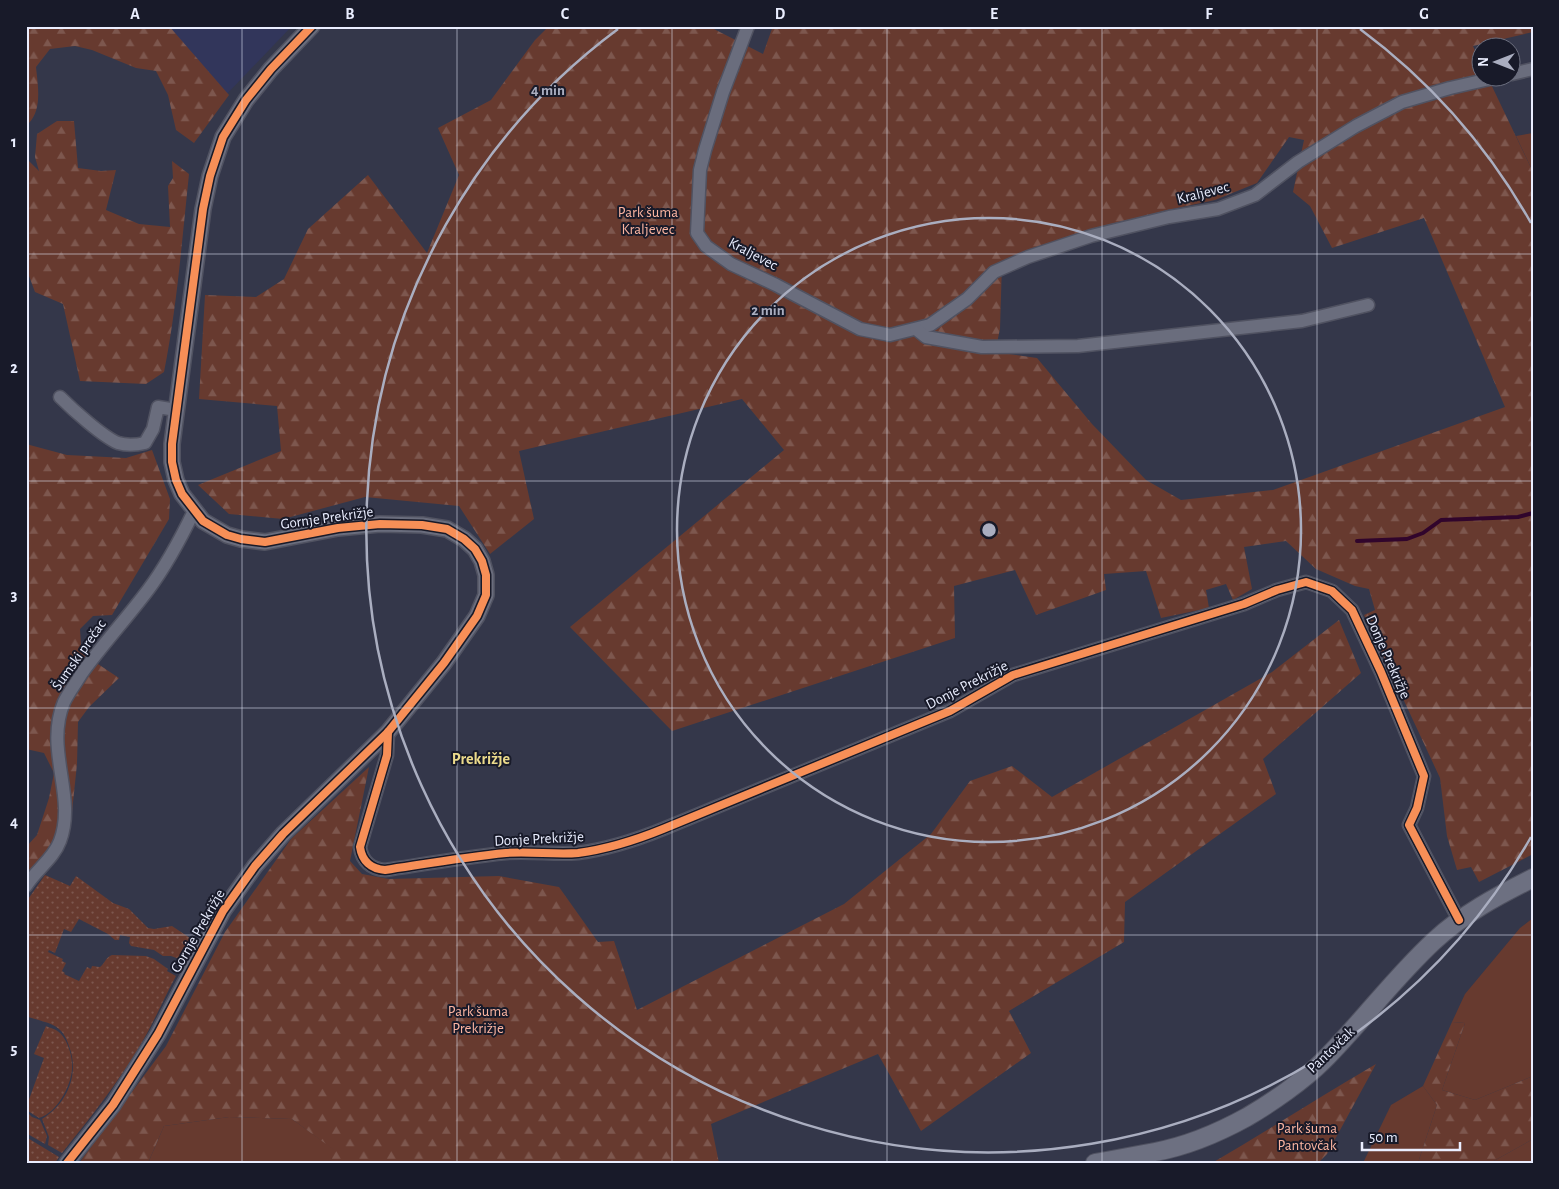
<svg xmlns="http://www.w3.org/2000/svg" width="1559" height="1189" viewBox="0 0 1559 1189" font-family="'Alegreya Sans',sans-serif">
<defs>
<pattern id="forest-firs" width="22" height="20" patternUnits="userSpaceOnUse" patternTransform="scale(1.25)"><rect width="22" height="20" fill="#673a2f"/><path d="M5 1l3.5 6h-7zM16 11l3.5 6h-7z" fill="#7d574e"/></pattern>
<pattern id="garden-dots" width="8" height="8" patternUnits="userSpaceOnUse" patternTransform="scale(1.25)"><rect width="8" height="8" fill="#673a2f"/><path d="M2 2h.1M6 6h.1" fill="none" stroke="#7d574e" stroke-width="1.8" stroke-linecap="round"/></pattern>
</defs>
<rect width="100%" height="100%" fill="#34374a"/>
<!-- built -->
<path fill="#32365b" d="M 144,26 L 292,26 L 224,97 Z"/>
<!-- green -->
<g fill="#673a2f">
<path d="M 1533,133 L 1533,172 L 1516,136 Z"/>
<path d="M 1533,918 L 1533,1076 L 1475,1100 L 1442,1090 L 1465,1023 L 1452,1022 L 1465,994 L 1520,928 Z"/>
<path d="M 1423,1086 L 1437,1105 L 1418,1163 L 1363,1163 L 1391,1105 Z"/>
<path d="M 229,1117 L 292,1119 L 335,1150 L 330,1163 L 148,1163 L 164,1126 Z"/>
<path d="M 1533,1139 L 1533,1163 L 1490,1163 Z"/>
</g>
<!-- forest -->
<g fill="url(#forest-firs)" fill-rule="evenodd">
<path d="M 26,26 L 169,26 L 229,95 L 194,143 L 176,130 L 168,95 L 156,71 L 136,68 L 92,50 L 75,46 L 50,49 L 36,67 C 38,87 43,112 26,126 Z"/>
<path d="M 549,26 L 708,26 L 763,54 L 773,26 L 1533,26 L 1533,32 L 1473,46 L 1481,64 L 1482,78 L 1488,78 L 1533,172 L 1533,854 L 1479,882 L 1471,867 L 1457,870 L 1447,836 L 1440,778 L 1364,615 L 1375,610 L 1369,589 L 1355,586 L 1316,569 L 1286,541 L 1244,547 L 1252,589 L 1233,600 L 1226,584 L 1206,590 L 1209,608 L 1161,618 L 1146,571 L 1104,574 L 1106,590 L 1036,615 L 1015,570 L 954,586 L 955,638 L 672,731 L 570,627 L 784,450 L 742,399 L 519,451 L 534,519 L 490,554 L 459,506 L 365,497 L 283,519 L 229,514 L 198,485 L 281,451 L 277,406 L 199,399 L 205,295 L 256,297 L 284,279 L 308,229 L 368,175 L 427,253 L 459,175 L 438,128 L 491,100 L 535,40 ZM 1289,137 L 1304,140 L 1293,192 L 1310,206 L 1332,248 L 1424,218 L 1505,407 L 1273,490 L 1181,500 L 1146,480 L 1092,424 L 1037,358 L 995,352 L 1000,329 L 1002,263 L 1030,249 L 1163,211 L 1215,200 L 1257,183 Z"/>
<path d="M 57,121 L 74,121 L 78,168 L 101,171 L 116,170 L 106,210 L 139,224 L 170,227 L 168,186 L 173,178 L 172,161 L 189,174 C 182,240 177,307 164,372 L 146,384 L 80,381 L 63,304 L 35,292 L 26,268 L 26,158 L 39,171 L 35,157 L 37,134 Z"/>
<path d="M 26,444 L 67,455 L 126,458 L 152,450 L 170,499 L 169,519 L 112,615 L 93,616 L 80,629 L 81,645 L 92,651 L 98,664 L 119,678 L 89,707 L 78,722 L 77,764 L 72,812 L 58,837 L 26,879 L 26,847 L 37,835 L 49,798 L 54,773 L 44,753 L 26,749 Z"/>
<path d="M 1339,620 L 1361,673 L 1263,759 L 1276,794 L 1125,902 L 1124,942 L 1009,1011 L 1031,1053 L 921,1131 L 878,1054 L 711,1124 L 719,1163 L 330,1163 L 334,1150 L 292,1119 L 229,1117 L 164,1126 L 148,1163 L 79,1163 L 166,1046 L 225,932 L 291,839 L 369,767 L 350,861 L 362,874 L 389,879 L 499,876 L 559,887 L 598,942 L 614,941 L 637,1010 L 844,904 L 931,834 L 970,781 L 1012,766 L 1052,797 L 1272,672 Z"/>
<path d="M 1452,1022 L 1465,1023 L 1442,1090 L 1475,1100 L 1533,1076 L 1533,1139 L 1490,1163 L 1418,1163 L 1437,1105 L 1423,1086 Z"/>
<path d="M 1376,1064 L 1327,1154 L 1318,1163 L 1212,1163 C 1267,1131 1321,1096 1376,1064 Z"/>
</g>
<!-- garden -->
<g fill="url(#garden-dots)">
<path d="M 45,875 L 70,886 L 76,876 L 113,903 L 129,909 L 148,928 L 154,929 L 172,926 L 193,940 L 181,964 L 177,962 L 179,959 L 171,956 L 163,956 L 154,950 L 131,946 L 129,943 L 130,937 L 120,935 L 119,940 L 115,940 L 108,934 L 79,919 L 71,932 L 64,929 L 55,953 L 49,950 L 48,952 L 63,959 L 62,961 L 66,963 L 62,971 L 65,973 L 64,974 L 79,981 L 87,967 L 91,969 L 92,966 L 100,967 C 105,963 106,957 112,955 L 146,956 L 154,959 L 168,969 L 167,971 L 176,976 C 164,998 154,1022 141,1044 C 118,1083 90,1118 62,1153 L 48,1145 L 49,1137 L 42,1119 C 67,1104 80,1074 69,1046 C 67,1040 64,1033 59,1029 C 51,1022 36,1020 26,1016 L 26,902 Z"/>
<path d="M 46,1026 C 50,1028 56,1029 60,1033 C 68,1041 73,1057 72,1069 C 71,1086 57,1113 39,1118 L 28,1111 L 27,1105 L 44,1058 L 34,1054 Z"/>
<path d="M 26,1111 L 32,1117 L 40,1120 L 47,1136 L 45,1144 L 26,1133 Z"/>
<path d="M 26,1137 L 59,1157 L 55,1163 L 26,1163 Z"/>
</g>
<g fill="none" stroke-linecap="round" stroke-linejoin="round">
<!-- stream -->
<path stroke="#31052c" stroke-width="4" d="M 1357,541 L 1407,539 L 1423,533 L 1441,520 L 1518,517 L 1533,513"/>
<defs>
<g id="minor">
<path d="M 748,26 L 723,92 L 705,150 L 700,170 L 697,233 L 706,246 L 731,264 L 776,285 L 860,329 L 890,335 L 930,325 L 967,299 L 994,272 L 1028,257 L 1091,236 L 1169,217 L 1218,209 L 1255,195 L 1298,162 L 1356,126 L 1402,102 L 1450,88 L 1494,78"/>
<path d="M 1512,74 L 1533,69"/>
<path d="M 916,329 L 926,337 L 982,347 L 1078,346 L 1302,321 L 1368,305"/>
<path d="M 60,397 C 72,409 103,437 118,443 C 128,446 136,445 145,443 L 153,429 L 158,407 L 176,410"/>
<path d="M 388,732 L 387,755 L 360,847 C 362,861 371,869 385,870 C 425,864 465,857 506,853 C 530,851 555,855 578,853 C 608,849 636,840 663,829 L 950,711 L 1013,675 L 1244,604 L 1277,590 L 1306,582 L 1332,591 L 1352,610 L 1381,672 L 1424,776 L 1417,808 L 1409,825 L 1459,920"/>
<path d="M 26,886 C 36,870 54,858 60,841 C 77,796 44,750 64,702 C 69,692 76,683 82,673 C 103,644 127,618 148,590 C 166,566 181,538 194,511"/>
</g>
<path id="tertiary" d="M 67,1163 L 113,1105 L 158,1034 L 223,911 L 255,866 L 283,834 L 388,732 L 444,663 L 477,616 L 486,595 L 486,575 L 482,561 L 475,549 L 464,539 L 447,529 L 422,525 L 380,524 L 338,528 L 265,542 L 241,539 L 227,535 L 203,521 L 182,494 L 176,480 L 172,462 L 172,444 L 203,209 L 210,176 L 223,137 L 246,100 L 271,69 L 312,26"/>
<path id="secondary" d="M 1095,1163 C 1115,1159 1135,1156 1155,1152 C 1187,1146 1218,1133 1247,1117 C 1271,1103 1303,1081 1323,1061 C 1362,1022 1394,978 1434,941 C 1463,914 1497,896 1533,878"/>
</defs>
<!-- minor casing -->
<use href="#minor" stroke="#505261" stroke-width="15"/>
<!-- tertiary casing -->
<use href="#tertiary" stroke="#505261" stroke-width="18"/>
<!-- secondary casing -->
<use href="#secondary" stroke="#505261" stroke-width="20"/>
<!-- minor -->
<use href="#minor" stroke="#6a6d7d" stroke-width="12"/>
<!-- tertiary -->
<use href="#tertiary" stroke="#6a6d7d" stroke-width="15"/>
<!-- secondary -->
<use href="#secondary" stroke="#6d7081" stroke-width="18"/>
<defs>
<g id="cycleway">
<path d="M 388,732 L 387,755 L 360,847 C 362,861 371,869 385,870 C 425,864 465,857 506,853 C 530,851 555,855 578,853 C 608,849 636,840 663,829 L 950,711 L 1013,675 L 1244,604 L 1277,590 L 1306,582 L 1332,591 L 1352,610 L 1381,672 L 1424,776 L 1417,808 L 1409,825 L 1459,920"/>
<path d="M 67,1163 L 113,1105 L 158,1034 L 223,911 L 255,866 L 283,834 L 388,732 L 444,663 L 477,616 L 486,595 L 486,575 L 482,561 L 475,549 L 464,539 L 447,529 L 422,525 L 380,524 L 338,528 L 265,542 L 241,539 L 227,535 L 203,521 L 182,494 L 176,480 L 172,462 L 172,444 L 203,209 L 210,176 L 223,137 L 246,100 L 271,69 L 312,26"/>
</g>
</defs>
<!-- cycleway casing -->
<use href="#cycleway" stroke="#181a29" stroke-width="11"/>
<!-- cycleway -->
<use href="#cycleway" stroke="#f78f57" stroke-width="8"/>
</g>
<!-- grid -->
<path fill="none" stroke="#eaeeff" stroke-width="1" stroke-opacity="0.55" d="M 242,26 L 242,1163M 457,26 L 457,1163M 672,26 L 672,1163M 887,26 L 887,1163M 1102,26 L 1102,1163M 1317,26 L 1317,1163M 26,254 L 1533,254M 26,481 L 1533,481M 26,708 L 1533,708M 26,935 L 1533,935"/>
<!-- distance rings -->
<g fill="none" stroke="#aaaec0" stroke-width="2.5">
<circle cx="989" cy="530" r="312"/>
<path d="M1531 837A623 623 0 1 1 618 29M1360 29A623 623 0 0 1 1531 223"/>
</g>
<g text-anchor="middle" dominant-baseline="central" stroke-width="4" stroke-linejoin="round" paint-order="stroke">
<!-- street labels -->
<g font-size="15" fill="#eaeeff" stroke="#181a29">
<text transform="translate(1203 193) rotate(-14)">Kraljevec</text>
<text transform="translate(753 254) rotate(28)">Kraljevec</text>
<text transform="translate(327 518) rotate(-8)">Gornje Prekrižje</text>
<text transform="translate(79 655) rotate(-55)">Šumski prečac</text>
<text transform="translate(1388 657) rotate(66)">Donje Prekrižje</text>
<text transform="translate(967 685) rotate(-27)">Donje Prekrižje</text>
<text transform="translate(539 839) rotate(-3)">Donje Prekrižje</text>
<text transform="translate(198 931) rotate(-60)">Gornje Prekrižje</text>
<text transform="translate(1331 1050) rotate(-44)">Pantovčak</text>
</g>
<!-- park labels -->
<g font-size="15" fill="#fcb5a1" stroke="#181a29">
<text x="648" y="212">Park šuma<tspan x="648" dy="17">Kraljevec</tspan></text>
<text x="478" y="1011">Park šuma<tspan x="478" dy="17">Prekrižje</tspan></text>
<text x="1307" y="1128">Park šuma<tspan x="1307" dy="17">Pantovčak</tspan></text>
</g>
<!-- neighbourhood labels -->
<g font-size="16" font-weight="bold" fill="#ebda8b" stroke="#181a29">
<text x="481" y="759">Prekrižje</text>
</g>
</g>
<circle cx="989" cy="530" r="8" fill="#aaaec0" stroke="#181a29" stroke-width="2.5"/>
<g font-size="15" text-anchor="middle" font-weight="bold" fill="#aaaec0" stroke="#181a29" stroke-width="4" stroke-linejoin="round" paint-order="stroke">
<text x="548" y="95">4 min</text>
<text x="768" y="315">2 min</text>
</g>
<!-- border -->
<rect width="1559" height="1189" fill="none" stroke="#181a29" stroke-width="55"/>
<!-- north arrow -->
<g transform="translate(1496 62) rotate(270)"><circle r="24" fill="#181a29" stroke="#6c6f7f"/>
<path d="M0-4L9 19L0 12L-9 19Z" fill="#aaaec0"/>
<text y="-8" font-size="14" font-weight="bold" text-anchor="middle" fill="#eaeeff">N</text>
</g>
<!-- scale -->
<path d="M1362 1142v8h98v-8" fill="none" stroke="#eaeeff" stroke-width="2.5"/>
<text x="1369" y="1142" font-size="15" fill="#eaeeff" stroke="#181a29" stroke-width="4" paint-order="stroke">50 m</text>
<rect x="28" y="28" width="1504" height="1134" fill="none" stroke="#eaeeff" stroke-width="2"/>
<g font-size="16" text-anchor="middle" font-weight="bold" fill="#eaeeff">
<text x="135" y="19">A</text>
<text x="350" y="19">B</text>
<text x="565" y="19">C</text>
<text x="780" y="19">D</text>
<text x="994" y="19">E</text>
<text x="1209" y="19">F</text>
<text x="1424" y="19">G</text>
<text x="14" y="147">1</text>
<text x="14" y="373">2</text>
<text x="14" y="600">3</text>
<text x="14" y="827">4</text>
<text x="14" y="1054">5</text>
</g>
</svg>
